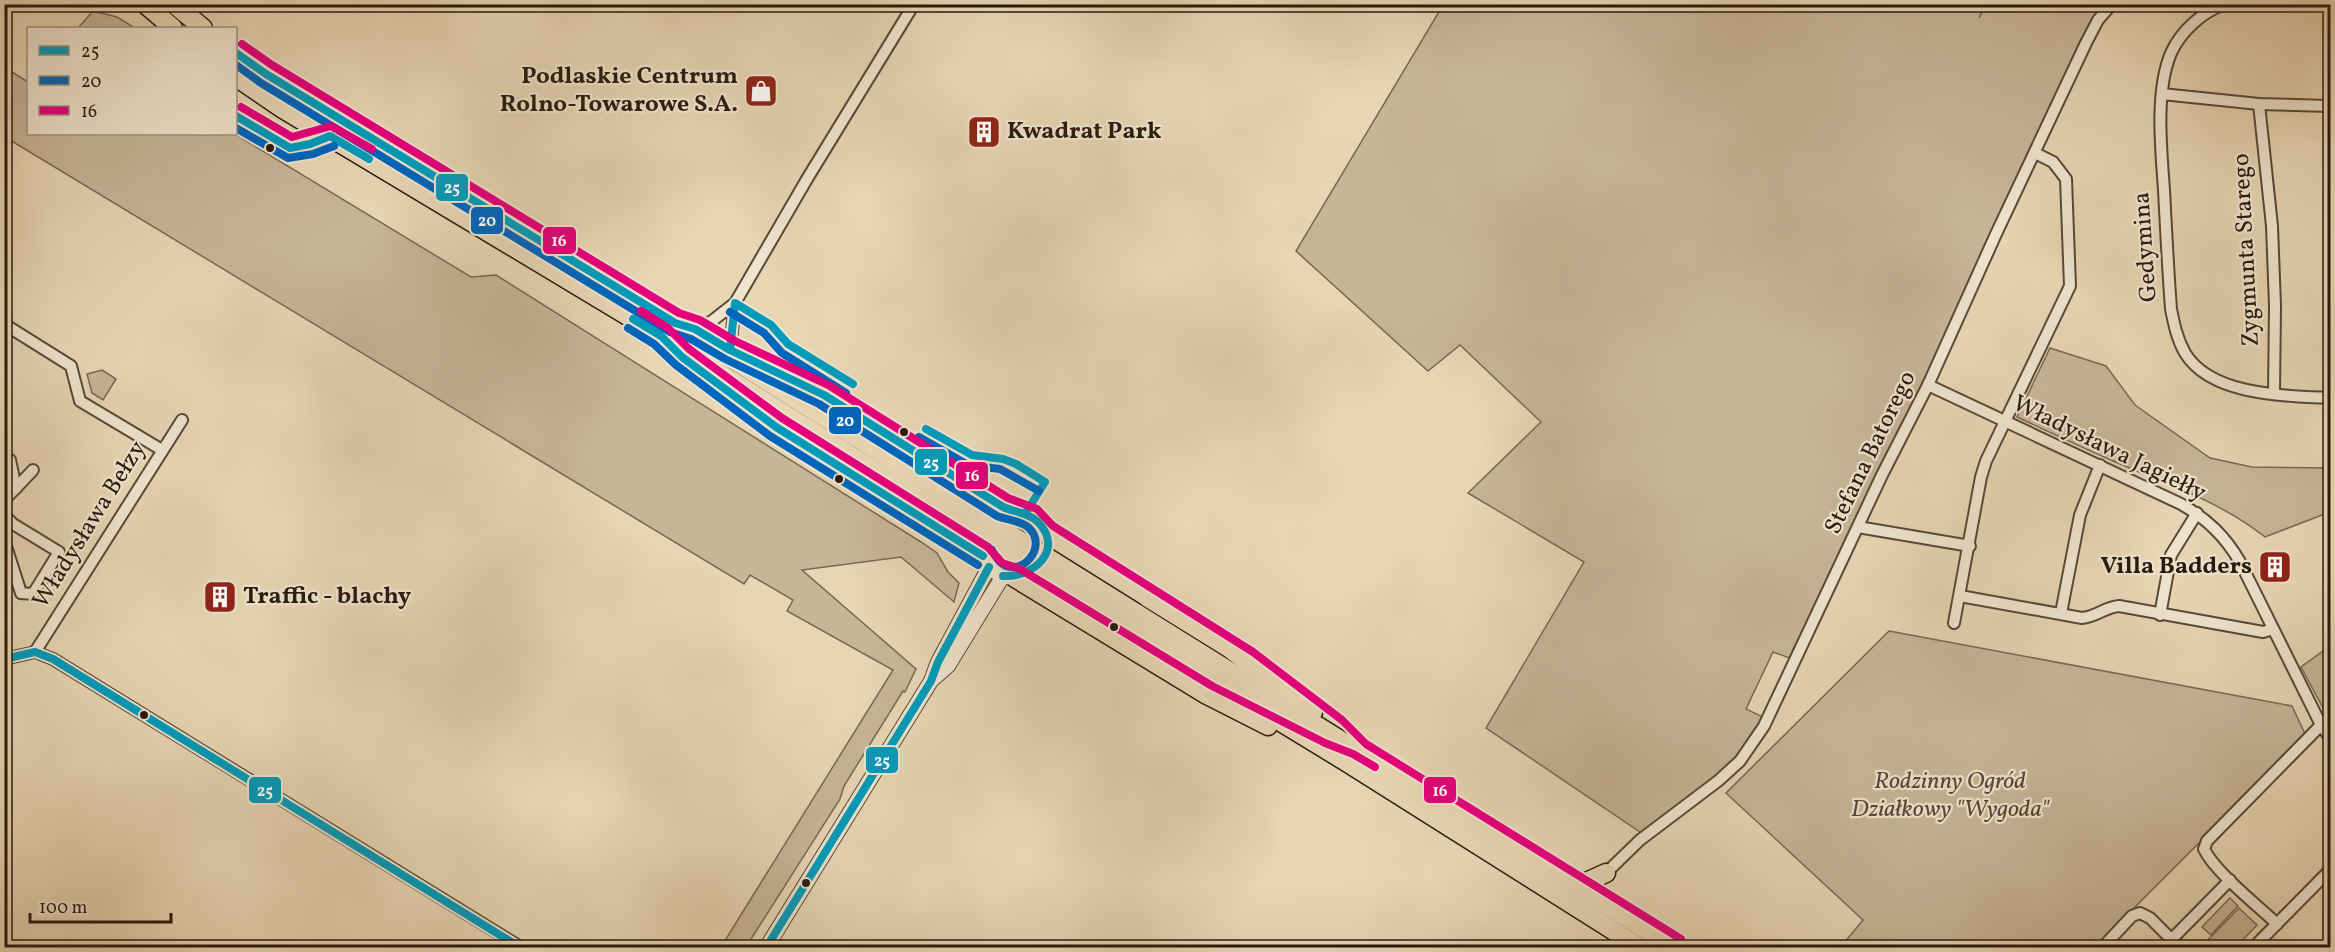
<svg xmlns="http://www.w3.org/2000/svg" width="2335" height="952" viewBox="0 0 2335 952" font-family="Vollkorn,serif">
<rect width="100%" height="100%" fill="#e7d5b4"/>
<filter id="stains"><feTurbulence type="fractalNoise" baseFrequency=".00333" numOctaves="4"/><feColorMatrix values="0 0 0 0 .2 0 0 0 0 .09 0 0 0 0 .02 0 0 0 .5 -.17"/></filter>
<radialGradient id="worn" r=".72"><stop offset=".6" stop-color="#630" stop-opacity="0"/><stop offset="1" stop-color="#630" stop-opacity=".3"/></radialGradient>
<!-- green -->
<g fill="#c7b598" stroke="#786853" stroke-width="1.5">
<path d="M 1443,5 L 1985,5 L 1979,18 L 1986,5 L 2112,5 L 2099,19 L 1795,660 L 1773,652 L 1746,709 L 1767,719 L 1739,761 L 1646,836 L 1486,728 L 1584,562 L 1468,493 L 1541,422 L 1460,345 L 1428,371 L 1296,251 Z"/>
<path d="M 93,11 L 117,17 L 135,28 L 78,28 Z"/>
<path d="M 4,67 L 28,82 L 28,134 L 235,134 L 471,277 L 496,275 L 921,542 L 937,553 L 948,572 L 959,583 L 954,602 L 901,557 L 802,570 L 916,669 L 905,692 L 903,691 L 844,786 L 840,799 L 746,947 L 706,947 L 710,941 L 721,947 L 893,670 L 787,611 L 793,600 L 750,575 L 744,584 L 5,137 Z"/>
<path d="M 2050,348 L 2106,366 L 2135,405 L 2210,458 L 2252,467 L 2330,468 L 2330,512 L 2265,537 C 2218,500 2168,485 2113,461 C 2081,447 2049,432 2017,417 Z"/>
<path d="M 102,370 L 116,379 L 103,400 L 92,393 L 87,374 Z"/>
<path d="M 1889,631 L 2292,706 L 2306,736 L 2095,947 L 1851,947 L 1844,943 L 1863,920 L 1726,793 Z"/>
<path d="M 2330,646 L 2330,721 L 2301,667 Z"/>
<path d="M 2230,898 L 2238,906 L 2211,935 L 2202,927 Z"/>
<path d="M 2239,908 L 2257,925 L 2236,947 L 2201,947 Z"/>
</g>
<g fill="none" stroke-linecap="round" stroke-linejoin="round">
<defs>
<g id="minor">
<path d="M 2225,4 C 2202,12 2181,31 2171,53 C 2155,91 2161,148 2164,190 C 2166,229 2168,269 2171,309 C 2174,324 2177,339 2185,353 C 2211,396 2286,396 2330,398"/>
<path d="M 2326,4 L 2330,7"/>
<path d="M 2162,94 L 2259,104 L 2330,106"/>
<path d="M 2259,104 L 2272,226 L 2275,306 L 2274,393"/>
<path d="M 4,324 L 71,366 L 80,401 L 162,450"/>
<path d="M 695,329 L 712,321 L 735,303 L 807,179 L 914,4"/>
<path d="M 730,350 L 735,303"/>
<path d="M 1928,385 L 2181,504 C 2207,519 2225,536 2240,562 L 2321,725 L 2330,738"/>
<path d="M 16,488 L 33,470"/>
<path d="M 4,500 L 16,488 L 10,460"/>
<path d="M 4,515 L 13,524 L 59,552 L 33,594 L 21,593 L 4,540"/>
<path d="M 1858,527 L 1970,546"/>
<path d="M 1960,596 L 2082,618 C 2096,617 2105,607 2119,606 L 2263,632 L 2273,629"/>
<path d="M 2061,613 L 2080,515 L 2100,465"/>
<path d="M 2160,615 L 2171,555 L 2197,513"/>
<path d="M 1954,623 L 1981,477 L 1986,461 L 2070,286 L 2066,179 L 2053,162 L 2035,153"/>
<path d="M 35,652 L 182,420"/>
<path d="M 4,659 L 35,652 L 53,659 L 522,948"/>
<path d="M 1606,873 L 1640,840 L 1718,781 L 1740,761 L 1764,726 L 1882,475 L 1928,385 L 1996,234 L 2086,43 L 2098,20 L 2112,4"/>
<path d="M 2277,924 C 2257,905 2215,872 2204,849 L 2207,841 L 2321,725"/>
<path d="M 2172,939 L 2230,880"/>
<path d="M 2102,948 L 2132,916 L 2140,913 L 2150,918 L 2180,948"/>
<path d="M 2253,948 L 2330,870"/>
</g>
<g id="tertiary">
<path d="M 730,350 L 824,395 L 1011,512"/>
<circle cx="1014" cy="545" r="33"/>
<path d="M 932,680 L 948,666 L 1003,576"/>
<path d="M 766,948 L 931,681 L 938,662 L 989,567"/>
</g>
<g id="trunk">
<path d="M 145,4 L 173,28"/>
<path d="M 174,4 L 203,28"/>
<path d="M 236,53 L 266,74 L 675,323 L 901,466"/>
<path d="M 236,77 L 283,109 L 661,336 L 892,481"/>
<path d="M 712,380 L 810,449 L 983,556"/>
<path d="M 1045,534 L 1229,648 L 1313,712"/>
<path d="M 1015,578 L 1207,695 L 1268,726"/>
<path d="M 1136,613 L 1675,948"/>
<path d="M 1127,628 L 1348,763 L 1641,948"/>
<path d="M 1572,883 L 1584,883 L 1606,873"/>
</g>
</defs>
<!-- minor casing -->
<use href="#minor" stroke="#584938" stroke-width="14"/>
<!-- tertiary casing -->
<use href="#tertiary" stroke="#584938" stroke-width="16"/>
<!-- trunk casing -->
<use href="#trunk" stroke="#281a0e" stroke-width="21"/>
<!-- minor -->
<use href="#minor" stroke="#efe4ce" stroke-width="10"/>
<!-- tertiary -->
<use href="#tertiary" stroke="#efe4ce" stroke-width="14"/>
<!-- trunk -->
<use href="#trunk" stroke="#e7d5b4" stroke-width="18"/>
<defs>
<g id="trunk-bridge">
<path d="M 901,466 L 1136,613"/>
<path d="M 892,481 L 1127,628"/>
</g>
</defs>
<!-- trunk-bridge casing -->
<use href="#trunk-bridge" stroke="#281a0e" stroke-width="21" stroke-linecap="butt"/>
<!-- trunk-bridge -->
<use href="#trunk-bridge" stroke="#e7d5b4" stroke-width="18"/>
<defs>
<g id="bus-1">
<path d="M 236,53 L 266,74 L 675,323 L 695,329 L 730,350 L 824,395 L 1003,507 C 1014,512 1029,513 1038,522 C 1065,550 1033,578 1003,576"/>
<path d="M 236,116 L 290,148 L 310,144 L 330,136 L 369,159"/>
<path d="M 633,319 L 661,336 L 682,357 L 776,427 L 983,556"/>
<path d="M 730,350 L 735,303 L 771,325 L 788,344 L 853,384"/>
<path d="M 926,429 L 972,455 L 1003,459 L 1016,464 L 1045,482 L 1025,514"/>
<path d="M 4,659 L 35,652 L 53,659 L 521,948"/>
<path d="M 766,948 L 931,681 L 938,662 L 989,567"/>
</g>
<g id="bus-2">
<path d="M 236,65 L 261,83 L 670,332 L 691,339 L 725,359 L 819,404 L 997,516 C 1007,520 1022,521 1029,528 C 1049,547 1020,580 1000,562 C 997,559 994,554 992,550"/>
<path d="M 236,128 L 288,158 L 313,154 L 334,146"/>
<path d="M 730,312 L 764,333 L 782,353 L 846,393"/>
<path d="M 628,328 L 654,344 L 676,365 L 770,436 L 978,565"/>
<path d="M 919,437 L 968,465 L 1000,469 L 1039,491"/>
</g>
<g id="bus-3">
<path d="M 242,44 L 272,65 L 679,313 L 700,320 L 735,341 L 830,386 L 1008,498 L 1037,509 L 1053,526 L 1253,652 L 1342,720 L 1366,744 L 1681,939"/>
<path d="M 241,107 L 292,137 L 331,126 L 372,149"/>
<path d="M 641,311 L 668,328 L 689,349 L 782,418 L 988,547 L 1002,563 L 1020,569 L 1212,686 L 1325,743 L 1353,754 L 1375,767"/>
</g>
</defs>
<!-- bus-1 casing -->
<use href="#bus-1" stroke="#efe4ce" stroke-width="12"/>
<!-- bus-2 casing -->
<use href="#bus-2" stroke="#efe4ce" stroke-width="12"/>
<!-- bus-3 casing -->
<use href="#bus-3" stroke="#efe4ce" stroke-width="12"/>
<!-- bus-1 -->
<use href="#bus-1" stroke="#049bbb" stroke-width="8"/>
<!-- bus-2 -->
<use href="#bus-2" stroke="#0065bd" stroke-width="8"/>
<!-- bus-3 -->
<use href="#bus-3" stroke="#e5007d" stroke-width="8"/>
</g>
<!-- icons -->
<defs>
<symbol id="shop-square" viewBox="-11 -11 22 22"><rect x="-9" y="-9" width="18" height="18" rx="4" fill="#8f2418" stroke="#efe4ce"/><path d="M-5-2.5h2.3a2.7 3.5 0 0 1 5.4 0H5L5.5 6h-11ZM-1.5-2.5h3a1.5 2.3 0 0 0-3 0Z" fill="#fff"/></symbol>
<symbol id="building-square" viewBox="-11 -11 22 22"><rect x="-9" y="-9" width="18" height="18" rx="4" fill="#8f2418" stroke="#efe4ce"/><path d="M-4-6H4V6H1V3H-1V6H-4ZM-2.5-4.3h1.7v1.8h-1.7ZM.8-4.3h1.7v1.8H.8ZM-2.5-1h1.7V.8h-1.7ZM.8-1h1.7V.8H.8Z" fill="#fff"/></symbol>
</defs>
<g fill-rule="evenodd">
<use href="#shop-square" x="742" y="72" width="38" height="38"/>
<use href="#building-square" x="965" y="113" width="38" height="38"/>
<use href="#building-square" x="2256" y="548" width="38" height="38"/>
<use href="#building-square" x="201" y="578" width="38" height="38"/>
</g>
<!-- markers -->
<g fill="#281a0e" stroke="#efe4ce" stroke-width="2">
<circle cx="270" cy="148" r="5"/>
<circle cx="904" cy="432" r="5"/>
<circle cx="839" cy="479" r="5"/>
<circle cx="1114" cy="627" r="5"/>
<circle cx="144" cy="715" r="5"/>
<circle cx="806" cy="883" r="5"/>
</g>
<g text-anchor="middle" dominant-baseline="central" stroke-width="4.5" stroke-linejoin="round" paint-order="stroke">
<!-- poi labels -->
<g font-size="24" font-weight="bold" fill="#281a0e" stroke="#efe4ce" text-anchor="end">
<text x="738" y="77">Podlaskie Centrum<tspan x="738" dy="28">Rolno-Towarowe S.A.</tspan></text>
<text x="1007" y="132" text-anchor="start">Kwadrat Park</text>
<text x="2252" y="567">Villa Badders</text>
<text x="243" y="597" text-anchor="start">Traffic - blachy</text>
</g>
<!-- street labels -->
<g font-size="24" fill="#281a0e" stroke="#efe4ce">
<text transform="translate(2146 247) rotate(-94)">Gedymina</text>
<text transform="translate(2247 250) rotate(-93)">Zygmunta Starego</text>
<text transform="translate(2109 449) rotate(26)">Władysława Jagiełły</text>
<text transform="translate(1871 453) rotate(-64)">Stefana Batorego</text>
<text transform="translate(90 525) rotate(-58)">Władysława Bełzy</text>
</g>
<!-- park labels -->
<g font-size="24" font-style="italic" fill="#584837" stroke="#efe4ce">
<text x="1950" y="782">Rodzinny Ogród<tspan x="1950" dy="28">Działkowy "Wygoda"</tspan></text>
</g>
</g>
<g stroke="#efe4ce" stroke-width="2">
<rect x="435" y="173" width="34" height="29" rx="6" fill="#049bbb"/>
<rect x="470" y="206" width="34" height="29" rx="6" fill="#0065bd"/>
<rect x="542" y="226" width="35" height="29" rx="6" fill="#e5007d"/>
<rect x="828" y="406" width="34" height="29" rx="6" fill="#0065bd"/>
<rect x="914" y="448" width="34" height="28" rx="6" fill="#049bbb"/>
<rect x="955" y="461" width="34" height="29" rx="6" fill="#e5007d"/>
<rect x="865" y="746" width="34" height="28" rx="6" fill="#049bbb"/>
<rect x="1423" y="776" width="34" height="28" rx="6" fill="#e5007d"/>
<rect x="248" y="776" width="34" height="28" rx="6" fill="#049bbb"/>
</g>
<g font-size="16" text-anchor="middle" font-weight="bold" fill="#fff">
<text x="452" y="193">25</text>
<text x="487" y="226">20</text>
<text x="559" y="246">16</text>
<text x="845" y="426">20</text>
<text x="931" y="468">25</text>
<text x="972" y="481">16</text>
<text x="882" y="766">25</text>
<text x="1440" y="796">16</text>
<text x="265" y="796">25</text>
</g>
<!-- margin -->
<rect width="2335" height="952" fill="none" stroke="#e7d5b4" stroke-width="24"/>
<rect x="6" y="6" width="2323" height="940" fill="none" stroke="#281a0e" stroke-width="3"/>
<rect x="12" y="12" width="2311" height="928" fill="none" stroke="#281a0e" stroke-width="1.5"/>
<!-- legend -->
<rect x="27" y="27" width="210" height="108" fill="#efe4ce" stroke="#9f9381" stroke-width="1.5"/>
<rect x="39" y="46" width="30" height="9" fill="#049bbb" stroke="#9f9381" stroke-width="1.5"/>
<text x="81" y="57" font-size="18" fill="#281a0e">25</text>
<rect x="39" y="76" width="30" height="9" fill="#0065bd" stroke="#9f9381" stroke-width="1.5"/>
<text x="81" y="87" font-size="18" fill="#281a0e">20</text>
<rect x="39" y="106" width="30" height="9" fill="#e5007d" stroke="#9f9381" stroke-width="1.5"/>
<text x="81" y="117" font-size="18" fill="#281a0e">16</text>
<!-- scale -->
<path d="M30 913v9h141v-9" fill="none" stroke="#281a0e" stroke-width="3"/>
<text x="39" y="913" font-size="18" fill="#281a0e" stroke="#efe4ce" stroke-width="4.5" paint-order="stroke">100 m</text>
<rect width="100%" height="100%" filter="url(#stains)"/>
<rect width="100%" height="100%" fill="url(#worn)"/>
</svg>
